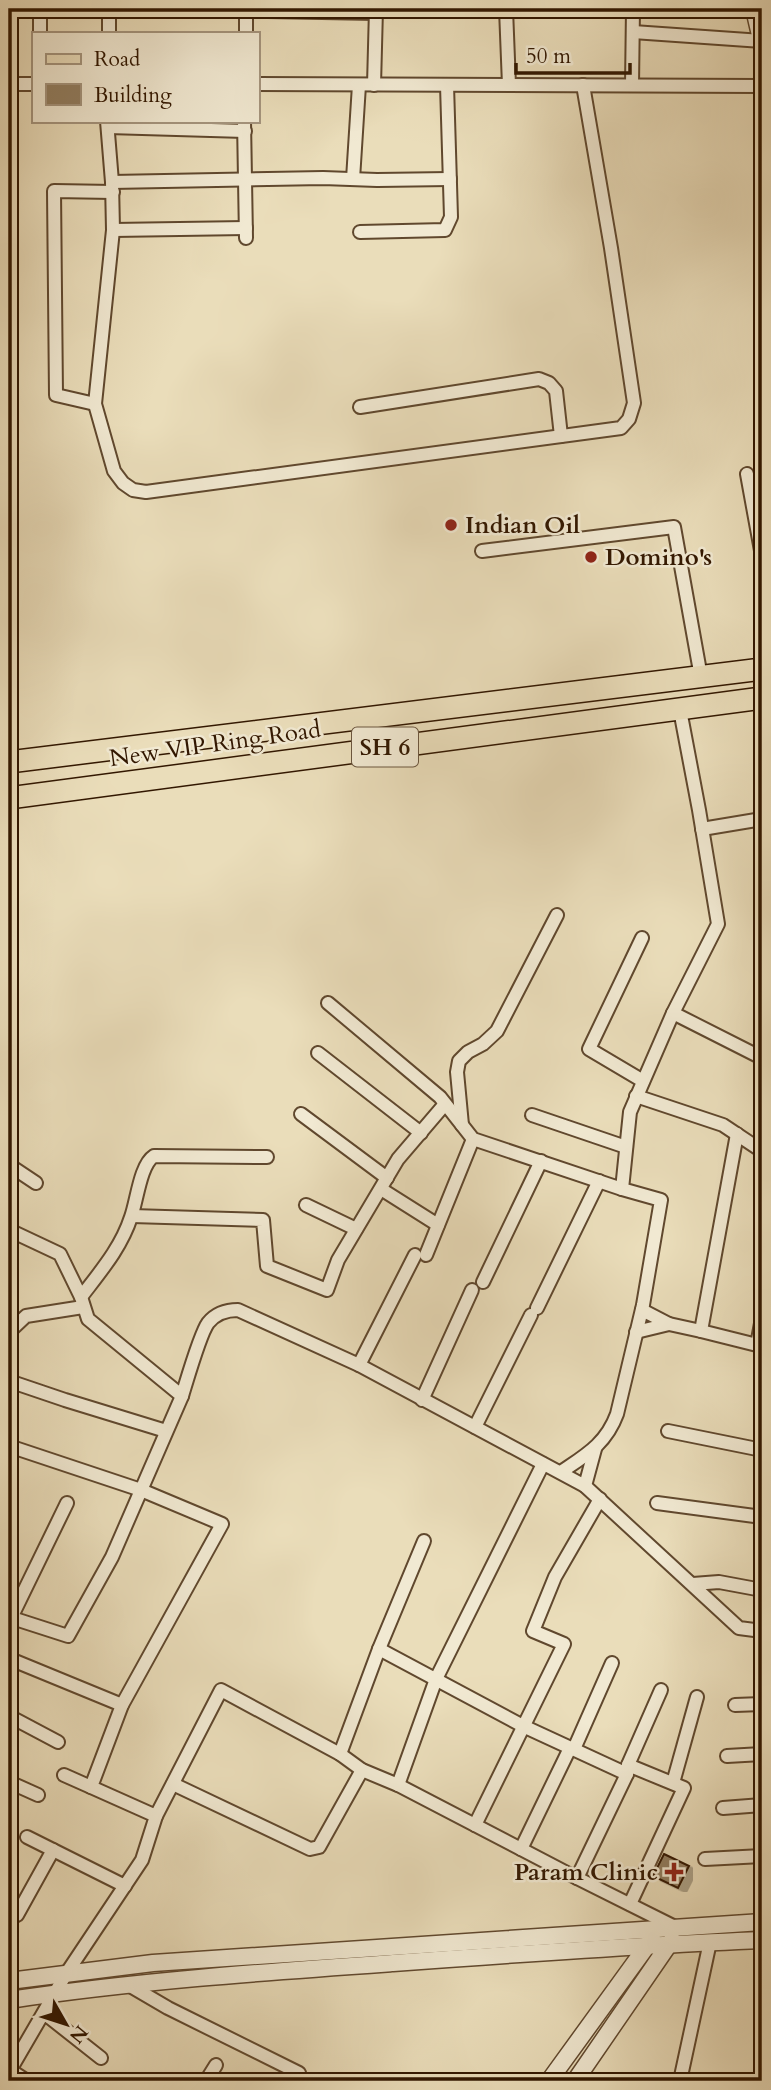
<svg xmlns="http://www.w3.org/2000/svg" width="771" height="2090" viewBox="0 0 771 2090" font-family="Cardo,serif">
<defs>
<filter id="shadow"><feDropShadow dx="8" dy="4.5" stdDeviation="0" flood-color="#0004"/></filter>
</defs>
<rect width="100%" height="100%" fill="#eaddba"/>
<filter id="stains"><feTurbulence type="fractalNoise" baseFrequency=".00286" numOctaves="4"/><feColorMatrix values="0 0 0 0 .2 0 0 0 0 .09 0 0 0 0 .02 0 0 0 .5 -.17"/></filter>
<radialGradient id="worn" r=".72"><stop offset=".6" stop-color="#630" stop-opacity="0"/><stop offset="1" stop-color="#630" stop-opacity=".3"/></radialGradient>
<!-- building -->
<path fill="#927e61" stroke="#321700" stroke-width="2" filter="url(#shadow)" d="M 664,1854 L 689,1866 L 678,1888 L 653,1876 Z"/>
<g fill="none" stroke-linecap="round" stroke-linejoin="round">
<defs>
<g id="minor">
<path d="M 109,9 L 109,33"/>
<path d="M 161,9 L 376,13"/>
<path d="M 506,9 L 509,85"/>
<path d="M 633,32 L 762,41"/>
<path d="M 40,33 L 40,9"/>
<path d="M 246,33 L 246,9"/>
<path d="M 9,84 L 33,84"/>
<path d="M 257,84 L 762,86"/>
<path d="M 374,85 L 376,9"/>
<path d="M 632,85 L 633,9"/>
<path d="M 107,121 L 112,182 L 113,230 L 95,404 L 114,471 L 123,483 L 133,490 L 146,492 L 621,428 L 629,419 L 634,403 L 611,248 L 583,85"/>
<path d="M 244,121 L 246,238"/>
<path d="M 108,127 L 245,131"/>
<path d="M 353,179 L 359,85"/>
<path d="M 112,182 L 323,178 L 377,180 L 450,179"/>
<path d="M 113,230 L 246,228"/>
<path d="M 360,232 L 445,230 L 451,217 L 447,85"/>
<path d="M 95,404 L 56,395 L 54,191 L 113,192"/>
<path d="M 360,407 L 539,379 L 549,383 L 556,391 L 561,436"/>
<path d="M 747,474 L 762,556"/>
<path d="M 482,551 L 674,527 L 701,677"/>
<path d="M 702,829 L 762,819"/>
<path d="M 642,938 L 589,1049 L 643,1081"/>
<path d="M 328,1003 L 440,1097 L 473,1139 L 622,1189"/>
<path d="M 673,1013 L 758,1056 L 762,1056"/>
<path d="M 318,1053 L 421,1133"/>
<path d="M 636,1096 L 723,1125 L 762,1151"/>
<path d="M 301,1114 L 387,1178"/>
<path d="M 532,1115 L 626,1147"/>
<path d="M 462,1125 L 457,1072 L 459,1061 L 468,1052 L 483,1044 L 497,1031 L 557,915"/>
<path d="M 737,1134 L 701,1331 L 757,1345"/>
<path d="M 9,1165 L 36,1183"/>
<path d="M 381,1189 L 438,1225"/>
<path d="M 306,1205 L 356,1229"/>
<path d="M 132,1216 L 263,1220 L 267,1266 L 327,1290 L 338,1260 L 398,1159 L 445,1104"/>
<path d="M 9,1230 L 60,1254 L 81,1297 L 88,1319 L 182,1396 L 112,1557 L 68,1636 L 9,1617"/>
<path d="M 426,1255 L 473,1139"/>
<path d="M 483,1282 L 541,1161"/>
<path d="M 81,1297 C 100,1272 121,1248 131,1217 C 137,1201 140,1165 154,1156 L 267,1157"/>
<path d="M 537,1308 L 599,1181"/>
<path d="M 642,1310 L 669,1324 L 701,1331"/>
<path d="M 762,1318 L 757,1345 L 762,1347"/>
<path d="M 9,1332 L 26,1316 L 83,1307"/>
<path d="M 636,1332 L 669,1324"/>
<path d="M 359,1365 L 415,1255"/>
<path d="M 9,1381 L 65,1400 L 166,1431"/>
<path d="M 182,1396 C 187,1380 200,1334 208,1323 C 216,1313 226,1310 238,1310 L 359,1365 L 585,1486"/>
<path d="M 422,1400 L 472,1290"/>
<path d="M 475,1427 L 531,1315"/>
<path d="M 668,1431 L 762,1450"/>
<path d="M 9,1446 L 141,1490 L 222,1524 L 122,1705 L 91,1787 L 156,1816 L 142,1860 L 66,1974 L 9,2072"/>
<path d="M 595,1449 L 585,1486 L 739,1628 L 762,1631"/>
<path d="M 561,1472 C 586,1455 606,1444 617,1414 L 643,1305 L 661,1200 L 622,1189 L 630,1112 L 673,1013 L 718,924 L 699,810 L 680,710"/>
<path d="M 657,1503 L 762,1517"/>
<path d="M 693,1584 L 719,1582 L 762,1590"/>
<path d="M 11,1618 L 67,1503"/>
<path d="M 379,1649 L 523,1726 L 627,1774 L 577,1878"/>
<path d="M 10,1659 L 122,1705"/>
<path d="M 735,1705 L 762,1704"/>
<path d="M 9,1716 L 58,1742"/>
<path d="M 574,1749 L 612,1663"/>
<path d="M 340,1754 L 379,1649 L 424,1541"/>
<path d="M 727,1756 L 762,1754"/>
<path d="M 628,1765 L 661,1690"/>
<path d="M 627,1774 L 628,1765 L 684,1788 L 630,1904"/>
<path d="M 64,1775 L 91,1787"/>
<path d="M 9,1782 L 38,1795"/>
<path d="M 673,1783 L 697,1697"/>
<path d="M 173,1784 L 310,1849 L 319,1847 L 362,1770"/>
<path d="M 398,1785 L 436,1679 L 543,1464"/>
<path d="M 723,1808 L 762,1805"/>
<path d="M 156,1816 L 221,1690 L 340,1754 L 362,1770 L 398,1785 L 567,1873 L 677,1928"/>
<path d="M 475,1825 L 564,1644 L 533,1631 L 555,1577 L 600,1499"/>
<path d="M 27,1837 L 125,1886"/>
<path d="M 521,1849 L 570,1748"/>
<path d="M 705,1859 L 762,1856"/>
<path d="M 17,1915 L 53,1850"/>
<path d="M 127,1984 L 168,2008 L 299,2073"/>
<path d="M 44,2013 L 101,2058"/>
<path d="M 10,2070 L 27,2081"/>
<path d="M 206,2081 L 216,2065"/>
<path d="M 680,2081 L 710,1942"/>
</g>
<g id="tertiary">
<path d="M 754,9 L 762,44"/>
<path d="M 9,1981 L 153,1963 L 762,1922"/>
<path d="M 9,2000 C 136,1981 265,1972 393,1963 C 516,1954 639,1945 762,1940"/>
<path d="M 549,2081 L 652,1939"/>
<path d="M 575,2081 L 672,1940"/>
</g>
<g id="primary">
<path d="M 9,762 L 762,669"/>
<path d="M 9,798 L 762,698"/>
</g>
</defs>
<!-- minor casing -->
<use href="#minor" stroke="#60482e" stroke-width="16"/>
<!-- tertiary casing -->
<use href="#tertiary" stroke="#60482e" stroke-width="19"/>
<!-- primary casing -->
<use href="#primary" stroke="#321700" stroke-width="24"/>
<!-- minor -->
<use href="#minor" stroke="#f1e9d2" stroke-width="12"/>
<!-- tertiary -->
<use href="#tertiary" stroke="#f1e9d2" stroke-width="16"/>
<!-- primary -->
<use href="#primary" stroke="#eaddba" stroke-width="21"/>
</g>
<!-- markers -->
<g fill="#8f2418" stroke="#f1e9d2" stroke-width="2.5">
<circle cx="451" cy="525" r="7"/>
<circle cx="591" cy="557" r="7"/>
<path d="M670.5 1861.5h7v7h7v7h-7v7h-7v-7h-7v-7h7z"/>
</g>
<g text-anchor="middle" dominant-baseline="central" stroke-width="5" stroke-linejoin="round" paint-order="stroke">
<!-- shield labels -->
<rect fill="#f1e9d2" stroke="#6b563f" stroke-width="2" x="352" y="727.5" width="66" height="39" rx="5"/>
<g font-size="23" font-weight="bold" fill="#321700">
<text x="385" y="747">SH 6</text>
</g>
<!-- poi labels -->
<g font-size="24" font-weight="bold" fill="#321700" stroke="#f1e9d2" text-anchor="start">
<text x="465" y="525">Indian Oil</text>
<text x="605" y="557">Domino's</text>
<text x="658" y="1872" text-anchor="end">Param Clinic</text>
</g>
<!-- street labels -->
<g font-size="24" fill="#321700" stroke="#f1e9d2">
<text transform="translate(215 744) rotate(-8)">New VIP Ring Road</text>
</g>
</g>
<!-- margin -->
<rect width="771" height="2090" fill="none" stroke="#eaddba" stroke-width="35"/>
<rect x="10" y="10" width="750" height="2069" fill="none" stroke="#321700" stroke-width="3.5"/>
<rect x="18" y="18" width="736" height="2055" fill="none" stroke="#321700" stroke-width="2"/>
<!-- legend -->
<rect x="32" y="32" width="228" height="91" fill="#f1e9d2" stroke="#a5957e" stroke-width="2"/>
<rect x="46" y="54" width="35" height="10" fill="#eaddba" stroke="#a5957e" stroke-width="2"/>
<text x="94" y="66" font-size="21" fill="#321700">Road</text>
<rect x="46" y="84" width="35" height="21" fill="#927e61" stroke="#a5957e" stroke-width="2"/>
<text x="94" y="102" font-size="21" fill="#321700">Building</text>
<!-- north arrow -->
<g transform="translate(66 2024) rotate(129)" stroke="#f1e9d2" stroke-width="5" paint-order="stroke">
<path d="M0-5L12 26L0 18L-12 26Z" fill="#321700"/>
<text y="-10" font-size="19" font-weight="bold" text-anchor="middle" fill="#321700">N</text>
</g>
<!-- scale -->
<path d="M516 63v10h114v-10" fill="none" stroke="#321700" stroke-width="3.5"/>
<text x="526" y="63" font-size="21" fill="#321700" stroke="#f1e9d2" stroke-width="5" paint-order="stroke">50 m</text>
<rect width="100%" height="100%" filter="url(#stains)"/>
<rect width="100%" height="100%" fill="url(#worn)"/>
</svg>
